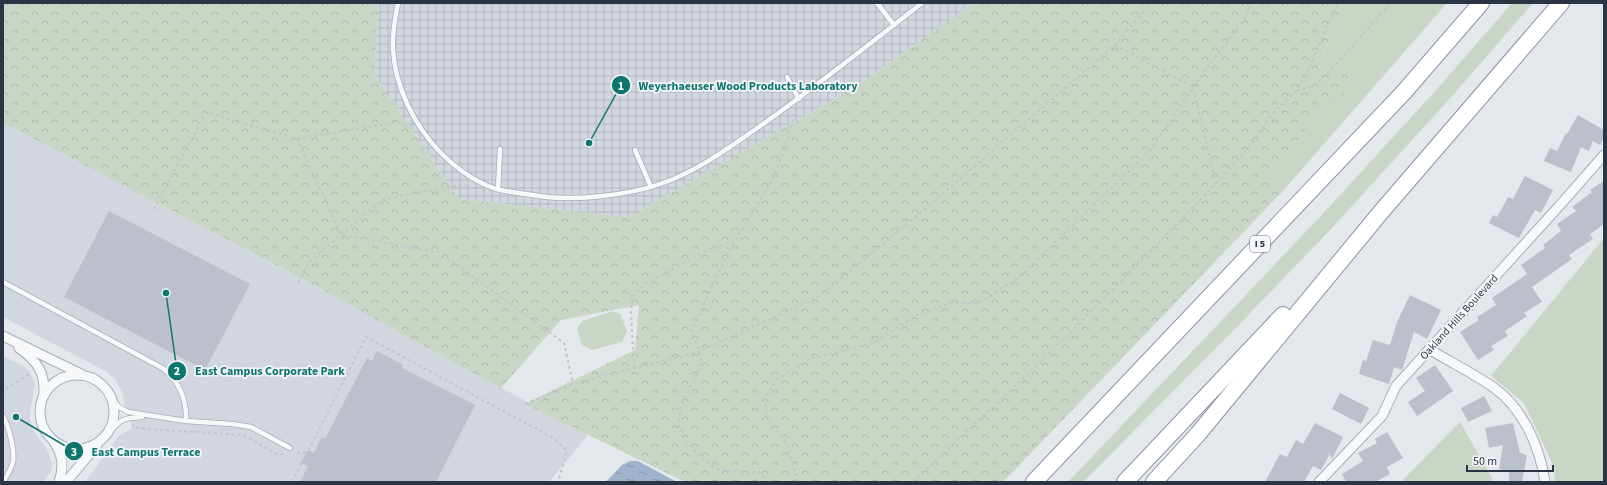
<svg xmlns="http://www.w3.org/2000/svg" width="1607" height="485" viewBox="0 0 1607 485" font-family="'Source Sans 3',sans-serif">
<defs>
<pattern id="industrial-grid" width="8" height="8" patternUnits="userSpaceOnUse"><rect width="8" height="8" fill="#d2d6de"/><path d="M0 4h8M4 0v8" fill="none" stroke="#b4b8c0"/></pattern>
<pattern id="forest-crowns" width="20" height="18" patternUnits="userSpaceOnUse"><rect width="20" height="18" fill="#c9d6c5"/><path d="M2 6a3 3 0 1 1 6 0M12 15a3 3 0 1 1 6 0" fill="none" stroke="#adb8ab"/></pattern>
<pattern id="water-ripples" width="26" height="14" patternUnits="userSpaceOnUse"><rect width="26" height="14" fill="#9fb4cc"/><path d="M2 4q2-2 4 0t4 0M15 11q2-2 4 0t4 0" fill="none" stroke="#8293a7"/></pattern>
</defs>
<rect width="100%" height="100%" fill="#e4e7ec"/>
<!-- built -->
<g fill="#d2d6de">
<path d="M 3,123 L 284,269 L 588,435 L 549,482 L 85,482 L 118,437 L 133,427 L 125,409 L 123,394 L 115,379 L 105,371 L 3,317 Z"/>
<path d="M 3,356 L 25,367 L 30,372 L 33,379 L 35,384 L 30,412 L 30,421 L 33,430 L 47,449 L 52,464 L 51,471 L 43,482 L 3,482 Z"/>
</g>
<!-- industrial -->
<path fill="url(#industrial-grid)" d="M 379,3 L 974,3 L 855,87 L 629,217 L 459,199 L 374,75 Z"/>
<!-- green -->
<g fill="#c9d6c5">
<path d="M 1342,3 L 1447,3 L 1282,192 L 1269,180 L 1312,120 L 1344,94 L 1350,76 L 1319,69 Z"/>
<path d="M 1512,3 L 1533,3 L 1453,95 L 1332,228 L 1230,334 L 1083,482 L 1068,482 L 1318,219 L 1438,88 Z"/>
<path d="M 1604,238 L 1604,482 L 1554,482 L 1555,469 L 1524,403 L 1491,376 Z"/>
<path d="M 613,311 L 621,315 L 627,331 L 622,342 L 592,350 L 582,345 L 577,329 L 582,321 Z"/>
<path d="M 1460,422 L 1492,478 L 1490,482 L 1401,482 Z"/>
</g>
<!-- forest -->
<path fill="url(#forest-crowns)" d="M 3,3 L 379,3 L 374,75 L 459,199 L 629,217 L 855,87 L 974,3 L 1342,3 L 1319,68 L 1350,76 L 1344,94 L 1312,120 L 1269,180 L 1282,192 L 1003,482 L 685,482 L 525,404 L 635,350 L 639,305 L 561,320 L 501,388 L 284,269 L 3,123 Z"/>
<!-- water -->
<path fill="url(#water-ripples)" d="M 630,461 L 638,461 L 677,482 L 606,482 L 622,465 Z"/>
<!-- building -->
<g fill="#bbc0ca">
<path d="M 1578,115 L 1604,130 L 1604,137 L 1600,145 L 1593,141 L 1589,151 L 1581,147 L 1571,172 L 1544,161 L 1550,148 L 1557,151 L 1566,133 L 1567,134 Z"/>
<path d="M 1525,176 L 1553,190 L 1541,213 L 1535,210 L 1519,238 L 1489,223 L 1493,215 L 1497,217 L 1508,197 L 1513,199 Z"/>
<path d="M 1604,181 L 1604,224 L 1590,234 L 1593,239 L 1569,255 L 1572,259 L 1532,287 L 1542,302 L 1524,313 L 1527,316 L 1505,331 L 1508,336 L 1491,346 L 1494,350 L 1478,360 L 1460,332 L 1479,320 L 1477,317 L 1496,305 L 1492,298 L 1527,274 L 1521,265 L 1545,248 L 1543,245 L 1561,231 L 1557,224 L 1576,211 L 1572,207 L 1592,192 L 1590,190 Z"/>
<path d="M 109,211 L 250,284 L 205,370 L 64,297 Z"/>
<path d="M 1410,295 L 1441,310 L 1427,339 L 1414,332 L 1402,370 L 1394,367 L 1389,384 L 1359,374 L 1363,360 L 1366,361 L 1373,340 L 1390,345 L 1397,322 Z"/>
<path d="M 377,351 L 403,365 L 402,368 L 475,405 L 436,482 L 300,482 L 308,466 L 301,463 L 308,450 L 314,453 L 322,437 L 325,439 L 367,358 L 372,361 Z"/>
<path d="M 1435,365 L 1453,391 L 1417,416 L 1408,402 L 1425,391 L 1416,378 Z"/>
<path d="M 1340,393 L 1369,408 L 1361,424 L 1332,409 Z"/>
<path d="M 1484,396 L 1492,411 L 1468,422 L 1461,408 Z"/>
<path d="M 1315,423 L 1343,437 L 1332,459 L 1330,454 L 1321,470 L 1313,466 L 1304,482 L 1265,482 L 1280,454 L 1287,457 L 1296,440 L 1303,444 Z"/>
<path d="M 1513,423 L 1520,453 L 1527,455 L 1522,482 L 1509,482 L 1509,471 L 1499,469 L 1503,445 L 1489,448 L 1485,428 Z"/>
<path d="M 1387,432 L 1403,458 L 1387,467 L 1390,474 L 1375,482 L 1346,482 L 1342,474 L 1363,461 L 1358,453 L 1377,443 L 1375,439 Z"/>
</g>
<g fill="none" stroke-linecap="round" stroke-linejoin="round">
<defs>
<g id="service">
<path d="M 398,3 C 395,18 392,34 393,49 C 395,87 414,125 440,152 C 456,168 477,184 500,190 C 510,192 521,193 532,195 C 570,202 627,196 663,183 C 697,171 727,149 756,129 C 813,89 867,46 922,3"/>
<path d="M 877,3 L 894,25"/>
<path d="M 787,77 L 799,99"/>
<path d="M 635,150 L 651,187"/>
<path d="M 498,189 L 500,149"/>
<path d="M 3,282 L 164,369 C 180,383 187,400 186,421"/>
<path d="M 112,399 L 119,407 L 128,412 L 186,421 L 232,424 L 251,427 L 290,448"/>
<path d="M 3,416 C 9,427 15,450 13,462 C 11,469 7,476 3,482"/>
<path d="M 108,434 C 121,419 122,418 142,417"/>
</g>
<g id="minor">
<path d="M 3,336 L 81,374"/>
<path d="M 19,348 C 38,362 45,372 44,395"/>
<path d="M 1429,349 C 1450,362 1473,373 1493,387 C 1523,408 1540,447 1545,482"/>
<circle cx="77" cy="412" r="37"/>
<path d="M 54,442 C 63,455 64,467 59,482"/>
<path d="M 66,482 L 97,445"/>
<path d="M 1319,482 L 1382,416 L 1396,386 L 1561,204 L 1604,155"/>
</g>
<g id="motorway">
<path d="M 1034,482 L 1404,92 L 1481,3"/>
<path d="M 1125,482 L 1283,315"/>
<path d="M 1154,482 L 1198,434 L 1381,212 L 1561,3"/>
</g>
</defs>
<!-- service casing -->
<use href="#service" stroke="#a9aeb7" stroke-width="6"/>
<!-- minor casing -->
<use href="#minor" stroke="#a9aeb7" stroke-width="11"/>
<!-- motorway casing -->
<use href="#motorway" stroke="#8b94a3" stroke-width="18"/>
<!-- path -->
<g stroke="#c2c5cb" stroke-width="2" stroke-dasharray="3 3" stroke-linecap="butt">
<path d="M 1115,45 L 1193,87 L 1216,184"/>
<path d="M 1297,90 L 1313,87 L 1329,72 L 1391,3"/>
<path d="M 297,139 L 397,122 L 410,126"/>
<path d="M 154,209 L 206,112 L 297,139 L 341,235 L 439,252 L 564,343 L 573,384"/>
<path d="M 298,283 L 310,261 L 383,199 L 460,185 L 469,186"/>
<path d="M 634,368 L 631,313 L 632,296 L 645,284 L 717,245 L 730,249"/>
<path d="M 3,394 L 7,388 L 30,374"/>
<path d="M 525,404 L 573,384 L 698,352 L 818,297 L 918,215 L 1115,45 L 1146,9 L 1155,3"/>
<path d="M 133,424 L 133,427 L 146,429 L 243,435 L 279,455 L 284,454"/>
<path d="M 297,453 L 307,452"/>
<path d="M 292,482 L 366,337 L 555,439 L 567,451 L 558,482"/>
<path d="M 769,482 L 759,472 L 727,471 L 714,468 L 686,443 L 679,427 L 680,408 L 702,363 L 692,329 L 730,249 L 773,179 L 788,138 L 796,109"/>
<path d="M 798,482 L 787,443 L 768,420 L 764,399 L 778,379 L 809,359 L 873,343 L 920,313 L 952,303 L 979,303 L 1019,277 L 1149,152 L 1193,87 L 1247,15 L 1251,3"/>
<path d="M 913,482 L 1052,351 L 1216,184 L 1254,141 L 1271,115 L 1297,90 L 1308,70 L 1338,3"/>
</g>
<!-- service -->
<use href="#service" stroke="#f7f8fa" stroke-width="4.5"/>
<!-- minor -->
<use href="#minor" stroke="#f7f8fa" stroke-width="9"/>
<!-- motorway -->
<use href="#motorway" stroke="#fff" stroke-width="16"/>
</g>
<g text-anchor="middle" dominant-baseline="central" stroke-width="3.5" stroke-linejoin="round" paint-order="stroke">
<!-- shield labels -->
<rect fill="#f4f6f9" stroke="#676e7b" stroke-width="1" x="1250" y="236" width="20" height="16" rx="3"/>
<g font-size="10" font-weight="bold" fill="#2b3445">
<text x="1260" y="244">I 5</text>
</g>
<!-- street labels -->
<g font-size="11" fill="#2b3445" stroke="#f4f6f9">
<text transform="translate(1459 317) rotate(-48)">Oakland Hills Boulevard</text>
</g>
</g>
<!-- callouts -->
<path fill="none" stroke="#0f766e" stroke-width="1.5" d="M589 143L621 85M166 293L177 371M16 417L74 451"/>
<g fill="#0f766e" stroke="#f4f6f9" stroke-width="1.5">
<circle cx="589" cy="143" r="4"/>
<circle cx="166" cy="293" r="4"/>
<circle cx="16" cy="417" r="4"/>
<circle cx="621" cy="85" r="10"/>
<circle cx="177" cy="371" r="10"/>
<circle cx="74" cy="451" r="10"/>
</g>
<g font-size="12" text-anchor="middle" font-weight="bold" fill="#fff">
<text x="621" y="90">1</text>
<text x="177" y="375">2</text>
<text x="74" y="456">3</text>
</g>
<g font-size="12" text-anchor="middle" font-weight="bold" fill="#0f766e" stroke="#f4f6f9" stroke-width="3.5" stroke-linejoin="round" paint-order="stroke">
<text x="748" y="90">Weyerhaeuser Wood Products Laboratory</text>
<text x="270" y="375">East Campus Corporate Park</text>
<text x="146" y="456">East Campus Terrace</text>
</g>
<!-- border -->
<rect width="1607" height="485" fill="none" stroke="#2b3445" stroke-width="8"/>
<!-- scale -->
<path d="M1467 465v6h86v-6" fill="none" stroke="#2b3445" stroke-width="2"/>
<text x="1473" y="465" font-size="12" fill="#2b3445" stroke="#f4f6f9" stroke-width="3" paint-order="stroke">50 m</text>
</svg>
